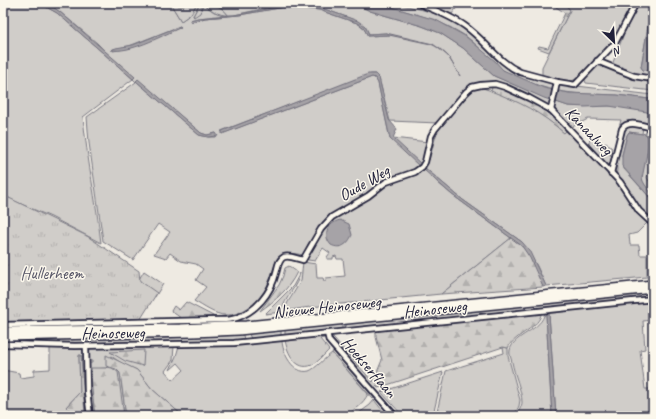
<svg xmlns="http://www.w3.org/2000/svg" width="656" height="419" viewBox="0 0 656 419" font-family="Caveat,sans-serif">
<defs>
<pattern id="forest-firs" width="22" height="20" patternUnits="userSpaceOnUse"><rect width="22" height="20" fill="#d0cdc9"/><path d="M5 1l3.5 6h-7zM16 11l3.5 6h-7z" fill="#b2b0ae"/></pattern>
<pattern id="park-tufts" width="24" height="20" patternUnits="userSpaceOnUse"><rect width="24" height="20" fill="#d0cdc9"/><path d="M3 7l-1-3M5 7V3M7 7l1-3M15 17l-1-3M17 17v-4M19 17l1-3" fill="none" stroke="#b2b0ae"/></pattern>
</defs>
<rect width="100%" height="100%" fill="#eeeae2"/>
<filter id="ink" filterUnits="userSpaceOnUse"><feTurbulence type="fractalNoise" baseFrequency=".025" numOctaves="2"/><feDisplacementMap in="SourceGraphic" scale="8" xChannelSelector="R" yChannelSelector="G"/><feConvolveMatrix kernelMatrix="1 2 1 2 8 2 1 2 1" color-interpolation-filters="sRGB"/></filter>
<g filter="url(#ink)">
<!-- green -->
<g fill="#d0cdc9" stroke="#797882" fill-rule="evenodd">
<path d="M 3,3 L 39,3 L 57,13 L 133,79 L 97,43 L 60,12 L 47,3 L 170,3 L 181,21 L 191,14 L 197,3 L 200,3 L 193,16 L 203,4 L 214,12 L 225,15 L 198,18 L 190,20 L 191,22 L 205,18 L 239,15 L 285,7 L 294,7 L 319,10 L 357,23 L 363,27 L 368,36 L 389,35 L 386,33 L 369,34 L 365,26 L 352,19 L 324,9 L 297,5 L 276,6 L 234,15 L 228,15 L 222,8 L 212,3 L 354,3 L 370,11 L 422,26 L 440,33 L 463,48 L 494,76 L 552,100 L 549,107 L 503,85 L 474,85 L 438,123 L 390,121 L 379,78 L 375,74 L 371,74 L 221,131 L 224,133 L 372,77 L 375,78 L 378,83 L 390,139 L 393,138 L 428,142 L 422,166 L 417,170 L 390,179 L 353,204 L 319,229 L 308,244 L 303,255 C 293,253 287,252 278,257 C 273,266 272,276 267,286 C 260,300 243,316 225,315 C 215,315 203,306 194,301 L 206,287 L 196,280 L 203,269 L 196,264 L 181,261 L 170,253 L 166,258 L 154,254 L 170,232 L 158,224 L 133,260 L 103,241 L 89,143 L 87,117 L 136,82 L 133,79 L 83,117 C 87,159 96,200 101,243 L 51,217 L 3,196 ZM 180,26 L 181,27 L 177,29 L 131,48 L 113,51 L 113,49 L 129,46 ZM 138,80 L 201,133 L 207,135 L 216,133 L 216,137 L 208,137 L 199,135 L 137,82 Z"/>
<path d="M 378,3 C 407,3 450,15 472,34 C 486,46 498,65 515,72 C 527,77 541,79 554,82 L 555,85 L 554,90 C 540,87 514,78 503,70 C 487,58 476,41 459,32 C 434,17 405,12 378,3 Z"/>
<path d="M 428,3 L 460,3 L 452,14 Z"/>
<path d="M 564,3 L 635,3 L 613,41 L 582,75 L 574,80 L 569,82 L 542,76 L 542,67 L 570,10 Z"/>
<path d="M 639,3 L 652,3 L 641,67 L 643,70 L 653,71 L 653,77 L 637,75 L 612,65 L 625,31 Z"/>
<path d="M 597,65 L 604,66 L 629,76 L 653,81 L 653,91 L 586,83 C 582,76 590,69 597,65 Z"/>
<path d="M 560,84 L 653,95 L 653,100 L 650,98 L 649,99 L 617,95 L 581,94 L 557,91 Z"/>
<path d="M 478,87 L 480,87 C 491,91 502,94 513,99 C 531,107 549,119 564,133 L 568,129 L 616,179 L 649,221 L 637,233 L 629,235 L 630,245 L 639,245 L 640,255 L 647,255 L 647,277 L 546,286 L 537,266 L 522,242 L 463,200 L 425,168 L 438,183 L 451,194 L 511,238 L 441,294 L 310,307 L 284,311 L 288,302 L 301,281 L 303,262 L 316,264 L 317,278 L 323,278 L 324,281 L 326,281 L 326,278 L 345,276 L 343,259 L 337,259 L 336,256 L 333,257 L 333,259 L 327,259 L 327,257 L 330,253 L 323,248 L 315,261 L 308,260 L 306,257 L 316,239 L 335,218 L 386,184 L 411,176 L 429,160 L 437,132 L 462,102 L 474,90 Z"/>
<path d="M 554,101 L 568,106 L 618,106 L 653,113 L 653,127 L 631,122 L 617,135 L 621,120 L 588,119 L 570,128 C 561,119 550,115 554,101 Z"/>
<path d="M 631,125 L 643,127 L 642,134 L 629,132 L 627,135 L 622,155 L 624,169 L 653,201 L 653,222 L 639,210 L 616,176 L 617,170 L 616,157 L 624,128 Z"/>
<path d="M 647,128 L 653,129 L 653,150 L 647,178 L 653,186 L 653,195 L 643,183 L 642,178 L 647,135 L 645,135 Z"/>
<path d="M 592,138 L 600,147 L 606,143 L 612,148 L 610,155 L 614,156 L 611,168 L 609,169 L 589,148 L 589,141 Z"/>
<path d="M 144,271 L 163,284 L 155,297 L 147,292 L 138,281 Z"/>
<path d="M 300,273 C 298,286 285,297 281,312 L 265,314 L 293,286 Z"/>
<path d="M 653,291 L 653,297 L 547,307 L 436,319 L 435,313 Z"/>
<path d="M 653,301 L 653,320 L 643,321 L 645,349 L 640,350 L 645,389 L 653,389 L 653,416 L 556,416 L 549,314 L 548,314 L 546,315 L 552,416 L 516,416 C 518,412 522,407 522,402 C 522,391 514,374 512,362 C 511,358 509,354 510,350 C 514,334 542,331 545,312 Z"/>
<path d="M 433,313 L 434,320 L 345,329 L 345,323 Z"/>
<path d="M 342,323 L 342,329 L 285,335 L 285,329 Z"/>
<path d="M 281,330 L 281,336 L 251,339 L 249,334 Z"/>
<path d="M 243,335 L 244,340 L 161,342 L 156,343 L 81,345 L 3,342 L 3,340 L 164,338 Z"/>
<path d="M 321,336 L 324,338 L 320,339 L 329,350 C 324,355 318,362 312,365 C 296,372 287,352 285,340 Z"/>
<path d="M 282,340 C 282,352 293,375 309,371 C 315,369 326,357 332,353 L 368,394 C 363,404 355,409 345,416 L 183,416 L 152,389 L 137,370 L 123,364 L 111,356 L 109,366 L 116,369 L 120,373 L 126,416 L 124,416 L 123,408 L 109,367 L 107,367 L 107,368 L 91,369 L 92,389 L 95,416 L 91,416 L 89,402 L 89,363 L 92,363 L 92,361 L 88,361 L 88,349 L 90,348 L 174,346 L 173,360 L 165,371 L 173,380 L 184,370 L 178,363 L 170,370 L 176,356 L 179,346 Z"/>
<path d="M 50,346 L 84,348 L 89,416 L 85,416 L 81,355 L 79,356 L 80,392 L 66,407 L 75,416 L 3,416 L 3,370 L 19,373 L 20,378 L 34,376 L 34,370 L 50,369 Z"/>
<path d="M 503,347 L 508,348 L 508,356 L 520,400 L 519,406 L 514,416 L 497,416 L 493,413 L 489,414 L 489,416 L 452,416 L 437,412 L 446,371 L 504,353 Z"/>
<path d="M 443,372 L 434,411 L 430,416 L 403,416 L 381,392 Z"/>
<path d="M 374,400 L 387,416 L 355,416 L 370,405 Z"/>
</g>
<!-- forest -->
<g fill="url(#forest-firs)" stroke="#797882">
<path d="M 170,3 L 197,3 L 191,14 L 181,21 Z"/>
<path d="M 200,3 C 211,3 221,5 228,15 C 219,16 210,9 203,4 L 200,13 L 194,17 L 193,16 Z"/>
<path d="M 550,3 L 564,3 L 570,10 L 549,52 L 538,48 L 539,46 L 548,48 L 565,13 Z"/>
<path d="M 492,87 C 510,89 531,100 546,111 C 554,117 560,124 568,129 L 564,133 C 541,112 519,102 491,91 Z"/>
<path d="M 511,238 C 530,250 535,266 543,287 L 441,294 Z"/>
<path d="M 289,266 L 297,272 C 289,289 276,300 260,311 L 279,285 L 283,276 L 285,268 Z"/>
<path d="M 186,302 L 215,317 L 181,318 L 171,311 L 174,306 L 179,310 Z"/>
<path d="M 541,313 C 541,327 515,334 508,348 L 503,347 L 378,388 L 376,386 L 373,389 L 328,338 L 333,337 L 373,382 L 382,360 L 376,337 L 376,331 L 427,324 Z"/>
<path d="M 144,350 L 143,366 L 125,361 L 110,352 Z"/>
<path d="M 334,350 L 376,396 L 373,399 L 332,353 Z"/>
<path d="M 79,355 L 81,355 L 85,416 L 75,416 L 66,407 L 80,392 Z"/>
<path d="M 106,355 L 137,370 L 152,389 L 183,416 L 126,416 L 120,373 L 116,369 L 106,366 Z"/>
<path d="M 107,367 L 112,368 L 118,372 L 124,416 L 95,416 L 92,389 L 91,368 L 106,368 Z"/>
</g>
<!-- park -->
<path fill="url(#park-tufts)" stroke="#797882" d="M 3,195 L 87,236 L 139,271 L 140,281 L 157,293 L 140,320 L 3,323 Z"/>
<!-- water -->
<g fill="#a6a3a7" stroke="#716f7c">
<path d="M 39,3 L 47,3 L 60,12 L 135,77 L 133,79 L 57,13 Z"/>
<path d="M 354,3 L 378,3 L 436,20 L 465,36 L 495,61 L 503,70 L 544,88 L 569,93 L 617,95 L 649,99 L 650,98 L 653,100 L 653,113 L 649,112 L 648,113 L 647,112 L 609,106 L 585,107 L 568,106 L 544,98 L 494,76 L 463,48 L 440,33 L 422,26 L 370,11 Z"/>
<path d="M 652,3 L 653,3 L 653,72 L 643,70 L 641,67 Z"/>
<path d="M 287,5 L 324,9 L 358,21 L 365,26 L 369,34 L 386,33 L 433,44 L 448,56 L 460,76 L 448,56 L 439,48 L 431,44 L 389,35 L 368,36 L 363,27 L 357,23 L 319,10 L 294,7 L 285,7 L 239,15 L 205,18 L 191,22 L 190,20 L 198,18 L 234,15 Z"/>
<path d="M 180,26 L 181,27 L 177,29 C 160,37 130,53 111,50 L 116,48 L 133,45 Z"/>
<path d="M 368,74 L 375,74 L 379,78 L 389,120 L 397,129 L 393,138 L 421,164 L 419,166 L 390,139 L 378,83 L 375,78 L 372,77 L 222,134 L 222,131 Z"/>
<path d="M 138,79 L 201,133 L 207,135 L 216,133 L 218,136 L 208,137 L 199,135 L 136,81 Z"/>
<path d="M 629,132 L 643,134 L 644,133 L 644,134 L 647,135 L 650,139 L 642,178 C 644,187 653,191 653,201 L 622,166 L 622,155 L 627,135 Z"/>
<path d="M 425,168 L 463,200 L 522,242 L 529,250 L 546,286 L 543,287 L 530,258 L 522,246 L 451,194 L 424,170 Z"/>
<path d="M 340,220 L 349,224 L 352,235 C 348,244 341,250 331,245 C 322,235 328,223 340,220 Z"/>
<path d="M 546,314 L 549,314 L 556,416 L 552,416 Z"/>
</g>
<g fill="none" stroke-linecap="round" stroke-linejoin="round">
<defs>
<g id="minor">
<path d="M 418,3 C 434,10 451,16 465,26 C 485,40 498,62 520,72 L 557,82 L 575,85 L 615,43 L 636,3"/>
<path d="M 597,61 L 634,76 L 653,79"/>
<path d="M 551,110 L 557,82"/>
<path d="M 611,173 L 622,129 C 628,119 643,126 653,128"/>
<path d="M 3,325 L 220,320 C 225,320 231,320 236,318 C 256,312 271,293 276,273 C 278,267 278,260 284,257 C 290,255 297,259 303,260 L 321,229 L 332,217 L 368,196 L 386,182 L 415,172 L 422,167 L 425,162 L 431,136 L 435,129 L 466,92 L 472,87 L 481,85 L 495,84 L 505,87 L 529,98 L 551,110 L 620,182 L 639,211 L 653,224"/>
<path d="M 327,333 L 329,341 L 395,416"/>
<path d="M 3,344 L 75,346 L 234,343 L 653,299"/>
<path d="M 86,346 L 87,391 L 90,416"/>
</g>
<g id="trunk">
<path d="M 3,331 L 181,328 L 246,325 L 653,284"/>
<path d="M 3,337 L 193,333 L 239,331 L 653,289"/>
</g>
</defs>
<!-- minor casing -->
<use href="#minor" stroke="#22223b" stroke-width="8"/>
<!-- trunk casing -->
<use href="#trunk" stroke="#22223b" stroke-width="10"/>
<!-- minor -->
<use href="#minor" stroke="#fbf7ec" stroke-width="4.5"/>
<!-- trunk -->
<use href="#trunk" stroke="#fbf7ec" stroke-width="7"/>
</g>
</g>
<g text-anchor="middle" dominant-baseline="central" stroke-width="3" stroke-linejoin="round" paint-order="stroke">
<!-- street labels -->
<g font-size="17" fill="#22223b" stroke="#fbf7ec">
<text transform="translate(589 131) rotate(46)">Kanaalweg</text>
<text transform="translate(364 183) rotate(-30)">Oude Weg</text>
<text transform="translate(327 307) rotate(-6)">Nieuwe Heinoseweg</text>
<text transform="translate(435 309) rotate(-6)">Heinoseweg</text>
<text transform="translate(113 333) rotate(-1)">Heinoseweg</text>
<text transform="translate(369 367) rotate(49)">Hoekserflaan</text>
</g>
<!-- park labels -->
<g font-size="17" fill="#565566" stroke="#fbf7ec">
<text x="52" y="273">Hullerheem</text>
</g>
</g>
<!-- margin -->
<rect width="656" height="419" fill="none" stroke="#fbf7ec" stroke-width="16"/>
<rect x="8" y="8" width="640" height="403" fill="none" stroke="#22223b" stroke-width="1.5" filter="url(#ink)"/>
<!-- north arrow -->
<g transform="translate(614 42) rotate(155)" stroke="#fbf7ec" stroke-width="3" paint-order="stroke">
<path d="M0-3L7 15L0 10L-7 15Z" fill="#22223b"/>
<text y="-6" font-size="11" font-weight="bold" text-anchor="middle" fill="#22223b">N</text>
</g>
</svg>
